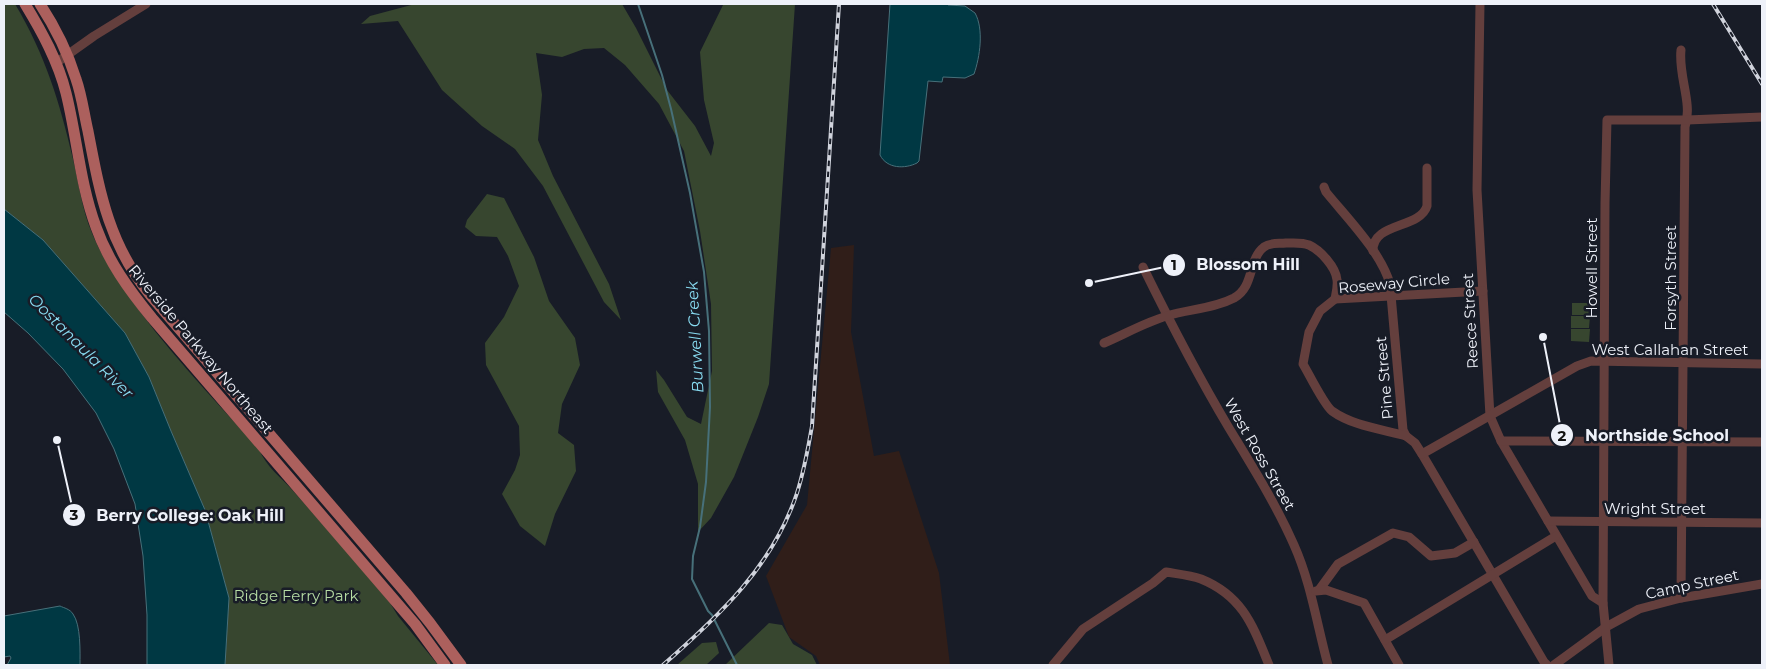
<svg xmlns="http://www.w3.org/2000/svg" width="1766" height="669" viewBox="0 0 1766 669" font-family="Montserrat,sans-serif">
<rect width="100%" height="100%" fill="#181c27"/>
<!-- industrial -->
<path fill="#301e19" d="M 854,245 L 851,332 L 874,456 L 899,451 L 939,573 L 950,665 L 820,665 L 816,656 L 789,637 L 766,576 L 807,505 L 831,248 Z"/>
<!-- green -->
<g fill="#37462f">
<path d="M 4,4 L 15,4 C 45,54 60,103 73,159 C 79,184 82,210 92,233 C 100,253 112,271 124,289 C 163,347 212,397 259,449 C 266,467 282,478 295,493 C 327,529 359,566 390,603 L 398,616 L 438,665 L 225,665 L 229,598 L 205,510 L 171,431 L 149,377 L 125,333 L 43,240 L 4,209 Z"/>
<path d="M 415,4 L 622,4 L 636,28 L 667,90 L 695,126 L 711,156 L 714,143 L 704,100 L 700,52 L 723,5 L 795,4 L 769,384 L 758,417 L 734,477 L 711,518 L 698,532 L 698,484 L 685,440 L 658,392 L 656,370 L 664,380 L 687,417 L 701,424 L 712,371 L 711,304 L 700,231 L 684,151 L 659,104 L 625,65 L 604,48 L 584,49 L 562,57 L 536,53 L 542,95 L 538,140 L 553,176 L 609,284 L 621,320 L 604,302 L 543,186 L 515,149 L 482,126 L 442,90 L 398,21 L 361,24 L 370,16 Z"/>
<path d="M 487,194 L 504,198 L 534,257 L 549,301 L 575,338 L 580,365 L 562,404 L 558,433 L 574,445 L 576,471 L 555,514 L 545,546 L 520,526 L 502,494 L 515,470 L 520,455 L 519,426 L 486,365 L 485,343 L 504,317 L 519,286 L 508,256 L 497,237 L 476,236 L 465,227 L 467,220 Z"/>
<rect x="1572" y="303" width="18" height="12"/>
<path d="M 1571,316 L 1590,316 L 1589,328 L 1571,328 Z"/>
<path d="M 1571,329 L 1590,329 L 1589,342 L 1571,341 Z"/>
<path d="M 769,623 L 782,625 L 793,644 L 812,655 L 817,665 L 725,665 Z"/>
<path d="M 716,642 L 719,653 L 706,665 L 677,665 L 702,643 Z"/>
</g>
<!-- water -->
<g fill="#003843" stroke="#47707a">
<path d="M 890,4 L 948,4 L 948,5 L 965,6 L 975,13 C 984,29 980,57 974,74 L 965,78 L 943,77 L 942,82 L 928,81 L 919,161 L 917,163 C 905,169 887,169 880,155 Z"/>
<path d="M 4,209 L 43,240 L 125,333 L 149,377 L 171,431 L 205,510 L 229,598 L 225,665 L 147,665 L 147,615 L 143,556 L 135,504 L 114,449 L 96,413 L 63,369 L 28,333 L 4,312 Z"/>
<path d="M 60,606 C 64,608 70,609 73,614 C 81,625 80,652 80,665 L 7,665 L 11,658 L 10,656 L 4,657 L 4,616 Z"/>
</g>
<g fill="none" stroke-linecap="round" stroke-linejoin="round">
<!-- stream -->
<path stroke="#47707a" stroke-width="2" d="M 638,4 L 662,75 L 671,109 L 690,193 L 704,272 L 709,331 L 710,407 L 706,482 L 700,527 L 693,556 L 692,579 L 708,611 L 712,615 L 737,665"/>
<!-- minor -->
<g stroke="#643f3d" stroke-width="9">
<path d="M 1480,4 L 1477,190 L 1490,416 L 1501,441 L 1592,596 L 1603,603"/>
<path d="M 1681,50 C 1678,76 1693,103 1685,127 L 1681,598"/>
<path d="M 56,63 L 94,36 L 146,4"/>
<path d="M 1324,187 L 1326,192 C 1347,218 1381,252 1390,284 L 1403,430 L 1406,436 L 1415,443 L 1422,454 L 1544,662 L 1547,665"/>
<path d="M 1373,251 C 1372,222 1420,229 1427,206 L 1427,168"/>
<path d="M 1143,267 C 1170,322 1198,376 1229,428 C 1252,466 1276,504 1294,545 C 1311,583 1317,625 1328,665"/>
<path d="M 1104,343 C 1125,334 1146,322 1167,316 C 1189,309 1213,309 1234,298 C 1255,286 1248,259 1264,247 C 1271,242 1279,244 1286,243 C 1293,243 1302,242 1309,245 C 1320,250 1336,267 1337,280 C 1338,286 1336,293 1335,299"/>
<path d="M 1406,436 C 1381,429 1353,426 1332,411 C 1324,405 1309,374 1303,364 L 1309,332 L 1320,311 L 1335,299 L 1483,291"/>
<path d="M 1501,441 L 1762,442"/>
<path d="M 1422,454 L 1577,366 L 1591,361 L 1762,364"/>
<path d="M 1548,521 L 1762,523"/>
<path d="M 1319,590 L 1338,564 L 1393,533 L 1409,537 L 1431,556 L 1455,553 L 1474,542"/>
<path d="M 1316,591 L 1326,590 L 1364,603 L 1399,665"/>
<path d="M 1385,640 L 1556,536"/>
<path d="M 1053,665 L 1083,629 L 1153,583 L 1166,572 C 1178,574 1190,575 1201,579 C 1243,596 1253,626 1269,665"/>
<path d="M 1554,665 L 1606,627 L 1639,609 L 1681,598 L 1762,584"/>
<path d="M 1609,665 L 1603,603 L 1605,203 L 1607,120 L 1687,120 L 1762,117"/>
</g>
<!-- major -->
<g stroke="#ac605d" stroke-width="11">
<path d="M 25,4 C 42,32 58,61 66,93 C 77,137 80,184 96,227 C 108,261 129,290 152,318 L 415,624 L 445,665"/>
<path d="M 40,4 C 55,27 68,53 76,79 C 82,96 84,114 88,131 C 100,194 109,245 151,296 L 406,593 L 430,623 L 461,665"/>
</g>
<defs>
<g id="rail">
<path d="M 1713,4 L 1762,84"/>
<path d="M 663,665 C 719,616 773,566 797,493 C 804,471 808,449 812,426 L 839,4"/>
</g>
</defs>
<!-- rail casing -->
<use href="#rail" stroke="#d0d3dc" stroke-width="4"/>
<!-- rail -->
<use href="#rail" stroke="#181c27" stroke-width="2" stroke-dasharray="5.5" stroke-linecap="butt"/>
</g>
<g text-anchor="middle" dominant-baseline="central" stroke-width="5" stroke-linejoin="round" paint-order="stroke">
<!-- street labels -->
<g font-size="15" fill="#eef1f9" stroke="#181c27">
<text transform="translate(1591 268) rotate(-90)">Howell Street</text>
<text transform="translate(1670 278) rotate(-90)">Forsyth Street</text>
<text transform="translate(1394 283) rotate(-5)">Roseway Circle</text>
<text transform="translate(1470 321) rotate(-93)">Reece Street</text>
<text transform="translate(201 349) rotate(50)">Riverside Parkway Northeast</text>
<text x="1670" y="349">West Callahan Street</text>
<text transform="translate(1384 378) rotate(-95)">Pine Street</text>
<text transform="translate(1260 454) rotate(60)">West Ross Street</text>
<text x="1655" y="508">Wright Street</text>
<text transform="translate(1692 584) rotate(-12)">Camp Street</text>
</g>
<!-- park labels -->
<g font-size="15" fill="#b6dca3" stroke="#181c27">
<text x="296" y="595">Ridge Ferry Park</text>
</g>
<!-- water labels -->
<g font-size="16" font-style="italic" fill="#88dbf1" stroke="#181c27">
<text transform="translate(695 337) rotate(-93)">Burwell Creek</text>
<text transform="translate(81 346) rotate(45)">Oostanaula River</text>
</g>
</g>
<!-- callouts -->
<path fill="none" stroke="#eef1f9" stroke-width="2" d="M1089 283L1174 265M1543 337L1562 435M57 440L74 515"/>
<g fill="#eef1f9" stroke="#181c27" stroke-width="2">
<circle cx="1089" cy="283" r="5"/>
<circle cx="1543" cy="337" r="5"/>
<circle cx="57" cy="440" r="5"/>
<circle cx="1174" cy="265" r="12"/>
<circle cx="1562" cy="435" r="12"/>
<circle cx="74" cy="515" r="12"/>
</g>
<g font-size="15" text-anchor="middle" font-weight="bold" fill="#111">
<text x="1174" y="270">1</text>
<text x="1562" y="441">2</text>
<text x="74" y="520">3</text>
</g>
<g font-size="16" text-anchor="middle" font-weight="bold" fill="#eef1f9" stroke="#181c27" stroke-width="5" stroke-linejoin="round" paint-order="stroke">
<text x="1248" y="270">Blossom Hill</text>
<text x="1657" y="441">Northside School</text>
<text x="190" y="521">Berry College: Oak Hill</text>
</g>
<!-- border -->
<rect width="1766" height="669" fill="none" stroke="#eef1f9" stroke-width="10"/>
</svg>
